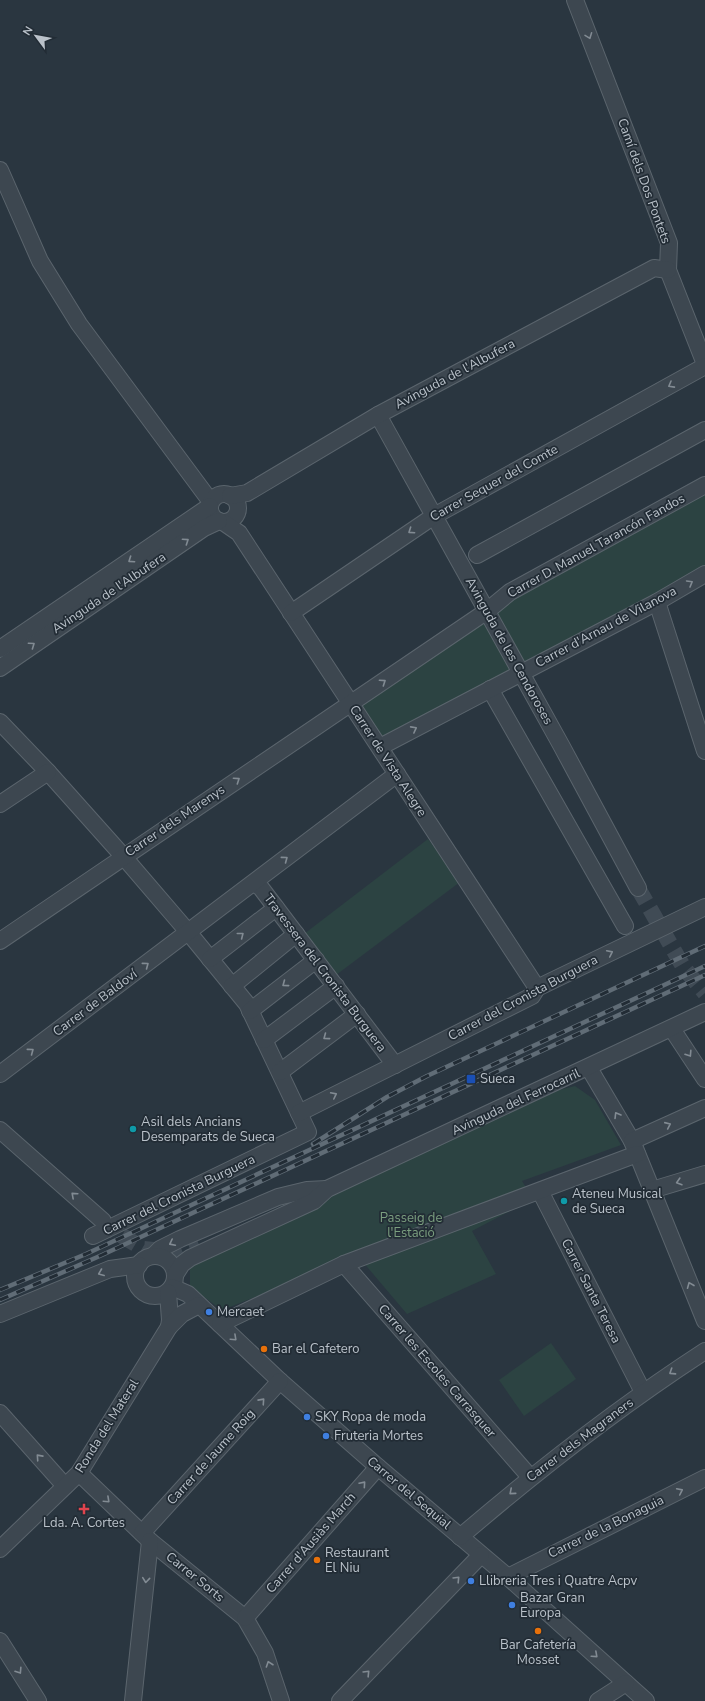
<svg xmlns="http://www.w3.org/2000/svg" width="705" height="1701" viewBox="0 0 705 1701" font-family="'Nunito Sans',sans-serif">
<rect width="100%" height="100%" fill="#2a3640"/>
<!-- green -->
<g fill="#2c4342">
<path d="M 705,488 L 705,568 L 522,668 L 491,612 L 512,594 Z"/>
<path d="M 484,616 L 516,672 L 381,742 L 355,704 Z"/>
<path d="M 428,839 L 460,882 L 336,975 L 304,934 Z"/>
<path d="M 575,1086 L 595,1100 L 621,1145 L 522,1181 L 533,1199 L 472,1231 L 496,1274 L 407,1314 L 357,1255 L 328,1269 L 222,1310 L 190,1287 L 190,1267 L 204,1255 L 559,1090 Z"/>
<path d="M 551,1343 L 576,1379 L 524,1416 L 499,1380 Z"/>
</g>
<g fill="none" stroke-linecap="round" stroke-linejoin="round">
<!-- minor-tunnel -->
<g stroke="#404b55" stroke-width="16" stroke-dasharray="16 8" stroke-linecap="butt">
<path d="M 638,888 L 684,968 L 705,993"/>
<path d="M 103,1221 L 111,1229 L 144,1249 L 174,1252 L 198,1242"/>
</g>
<defs>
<g id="minor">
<path d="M 575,0 L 669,243 L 668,270 L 705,364"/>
<path d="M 0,170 L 40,261 L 79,324 L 211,502"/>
<path d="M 378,415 L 561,745 L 638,888"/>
<circle cx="224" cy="508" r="14"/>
<path d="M 230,496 L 247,493 L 378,415 L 654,268 L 668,270"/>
<path d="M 223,522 L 239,533 L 537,988"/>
<path d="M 477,555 L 705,430"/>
<path d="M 657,602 L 705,751"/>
<path d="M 291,613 L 434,516 L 705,366"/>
<path d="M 0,649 L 210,506"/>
<path d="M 0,668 L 204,528 L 219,521"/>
<path d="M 490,689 L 625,926"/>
<path d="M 0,722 L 48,772 L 123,856 L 189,933 L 247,1004 L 308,1132 L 93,1236"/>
<path d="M 380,747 L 657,602 L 705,574"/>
<path d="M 0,804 L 48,772"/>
<path d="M 254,883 L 261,888 L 395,1065"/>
<path d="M 0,941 L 487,611 L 510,592 L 705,485"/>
<path d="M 210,959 L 276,908"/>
<path d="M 232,986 L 296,934"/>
<path d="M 250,1011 L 316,960"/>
<path d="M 672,1029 L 705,1079"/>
<path d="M 264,1040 L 336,986"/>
<path d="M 589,1068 L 632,1141 L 705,1321"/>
<path d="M 280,1072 L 357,1014"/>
<path d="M 0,1074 L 397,774"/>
<path d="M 299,1113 L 532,996 L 537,988 L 705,907"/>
<path d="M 0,1130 L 103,1221"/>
<path d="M 632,1141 L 705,1108"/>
<path d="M 652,1190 L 705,1174"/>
<path d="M 540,1191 L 643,1392"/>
<path d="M 153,1256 L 160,1249 L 180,1239 L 278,1197 L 307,1190 L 327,1189"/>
<circle cx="155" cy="1276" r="20"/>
<path d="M 344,1264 L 530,1477"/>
<path d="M 175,1275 L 182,1264 L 190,1258 L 314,1201 L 327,1189 L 705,1012"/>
<path d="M 172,1287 L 188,1294 L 280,1381 L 378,1467 L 508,1577 L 646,1701"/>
<path d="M 168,1292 L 170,1320 L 169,1327"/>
<path d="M 0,1314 L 110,1269 L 139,1265"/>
<path d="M 220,1324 L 344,1264 L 637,1154"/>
<path d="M 0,1413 L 65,1486"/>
<path d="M 79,1473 L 150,1541 L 245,1618 L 265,1653 L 281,1701"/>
<path d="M 142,1533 L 280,1381"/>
<path d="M 460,1537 C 538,1470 619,1407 705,1351"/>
<path d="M 0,1549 L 79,1473 L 169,1327 L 182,1314 L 199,1305"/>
<path d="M 508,1577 L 705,1478"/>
<path d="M 245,1618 L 378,1467"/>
<path d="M 0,1641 L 38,1701"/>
<path d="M 133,1701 L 150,1541"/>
<path d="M 340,1701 L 481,1555"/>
<path d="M 598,1701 L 626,1683"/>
</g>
</defs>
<!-- minor casing -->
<use href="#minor" stroke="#5b656d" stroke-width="18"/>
<!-- minor -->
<use href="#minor" stroke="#3d4750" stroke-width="16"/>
<defs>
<g id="rail">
<path d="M 313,1144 L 387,1097 L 427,1076 L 705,946"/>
<path d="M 0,1290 L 86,1254 L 705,966"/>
<path d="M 0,1300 L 102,1255 L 705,975"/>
</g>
</defs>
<!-- rail casing -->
<use href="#rail" stroke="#606c76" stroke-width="4.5"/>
<!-- rail -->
<use href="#rail" stroke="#222c35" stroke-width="3" stroke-dasharray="9" stroke-linecap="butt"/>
</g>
<!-- one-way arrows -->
<defs><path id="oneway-chevron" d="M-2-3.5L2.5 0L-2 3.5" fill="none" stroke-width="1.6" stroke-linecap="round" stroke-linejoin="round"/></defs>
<g stroke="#828b93">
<use href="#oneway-chevron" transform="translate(589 36) rotate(69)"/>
<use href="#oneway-chevron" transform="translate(671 385) rotate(151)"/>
<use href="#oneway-chevron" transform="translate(411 531) rotate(146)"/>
<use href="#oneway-chevron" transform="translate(186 541) rotate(-34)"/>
<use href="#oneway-chevron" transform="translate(131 560) rotate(146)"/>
<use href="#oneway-chevron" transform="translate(690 583) rotate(-30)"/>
<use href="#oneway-chevron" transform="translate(32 645) rotate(-35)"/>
<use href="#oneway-chevron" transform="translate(383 682) rotate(-34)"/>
<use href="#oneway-chevron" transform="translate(414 729) rotate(-28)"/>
<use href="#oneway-chevron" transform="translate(237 780) rotate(-34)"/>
<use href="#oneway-chevron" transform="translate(285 859) rotate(-37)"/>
<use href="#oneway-chevron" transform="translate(241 935) rotate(-38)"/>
<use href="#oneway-chevron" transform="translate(610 953) rotate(-26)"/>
<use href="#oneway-chevron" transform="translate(146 965) rotate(-37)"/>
<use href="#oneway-chevron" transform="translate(285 984) rotate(143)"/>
<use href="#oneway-chevron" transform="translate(326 1037) rotate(143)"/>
<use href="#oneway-chevron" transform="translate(31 1051) rotate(-37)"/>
<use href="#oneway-chevron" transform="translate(689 1054) rotate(57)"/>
<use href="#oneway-chevron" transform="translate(334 1095) rotate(-27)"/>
<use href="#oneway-chevron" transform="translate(617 1115) rotate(-121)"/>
<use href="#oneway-chevron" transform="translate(668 1125) rotate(-24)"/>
<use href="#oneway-chevron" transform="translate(679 1182) rotate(163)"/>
<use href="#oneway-chevron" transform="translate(74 1195) rotate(-138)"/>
<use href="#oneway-chevron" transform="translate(172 1243) rotate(153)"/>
<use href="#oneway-chevron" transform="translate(101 1273) rotate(158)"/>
<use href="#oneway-chevron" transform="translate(690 1285) rotate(-112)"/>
<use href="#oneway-chevron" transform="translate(234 1338) rotate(43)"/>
<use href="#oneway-chevron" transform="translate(672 1372) rotate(147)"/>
<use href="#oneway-chevron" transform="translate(262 1401) rotate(-48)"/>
<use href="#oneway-chevron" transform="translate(39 1457) rotate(-132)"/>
<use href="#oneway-chevron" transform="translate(363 1484) rotate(-49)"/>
<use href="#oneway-chevron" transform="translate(680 1491) rotate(-26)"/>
<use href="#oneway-chevron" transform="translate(512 1492) rotate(139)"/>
<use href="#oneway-chevron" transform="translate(107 1500) rotate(43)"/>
<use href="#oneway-chevron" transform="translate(457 1579) rotate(-46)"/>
<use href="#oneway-chevron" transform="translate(146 1580) rotate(96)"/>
<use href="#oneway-chevron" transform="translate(595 1655) rotate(42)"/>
<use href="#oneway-chevron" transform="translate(269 1664) rotate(-109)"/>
<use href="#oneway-chevron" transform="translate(19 1671) rotate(57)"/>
<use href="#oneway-chevron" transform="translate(367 1673) rotate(-46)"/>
</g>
<!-- markers -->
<rect fill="#1a4fb4" stroke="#222c35" stroke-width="1.5" x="466" y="1074" width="10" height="10" rx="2"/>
<g fill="#0f9aa8" stroke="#222c35" stroke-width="1.5">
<circle cx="133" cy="1129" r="4"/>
<circle cx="564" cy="1201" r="4"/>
</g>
<g fill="#3f7fe0" stroke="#222c35" stroke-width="1.5">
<circle cx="209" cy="1312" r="4"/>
<circle cx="307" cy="1417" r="4"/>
<circle cx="326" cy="1436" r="4"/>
<circle cx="471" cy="1581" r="4"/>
<circle cx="512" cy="1605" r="4"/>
</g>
<g fill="#e8710a" stroke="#222c35" stroke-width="1.5">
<circle cx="264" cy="1349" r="4"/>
<circle cx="317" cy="1560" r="4"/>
<circle cx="538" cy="1631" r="4"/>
</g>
<path fill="#e0444e" stroke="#222c35" stroke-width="1.5" d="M82 1503h4v4h4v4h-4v4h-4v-4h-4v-4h4z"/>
<g text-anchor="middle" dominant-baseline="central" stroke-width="3.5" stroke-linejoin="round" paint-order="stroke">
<!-- street labels -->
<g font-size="13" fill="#bac2ca" stroke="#222c35">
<text transform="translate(644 181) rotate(70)">Camí dels Dos Pontets</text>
<text transform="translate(455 374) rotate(-28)">Avinguda de l'Albufera</text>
<text transform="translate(494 483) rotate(-29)">Carrer Sequer del Comte</text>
<text transform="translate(596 546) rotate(-29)">Carrer D. Manuel Tarancón Fandos</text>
<text transform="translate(109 593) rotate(-34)">Avinguda de l'Albufera</text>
<text transform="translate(606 627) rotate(-28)">Carrer d'Arnau de Vilanova</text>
<text transform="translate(509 651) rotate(61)">Avinguda de les Cendoroses</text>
<text transform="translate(388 761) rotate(57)">Carrer de Vista Alegre</text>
<text transform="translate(175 821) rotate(-34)">Carrer dels Marenys</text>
<text transform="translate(325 973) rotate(53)">Travessera del Cronista Burguera</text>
<text transform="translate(523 998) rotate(-28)">Carrer del Cronista Burguera</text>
<text transform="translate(95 1003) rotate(-37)">Carrer de Baldoví</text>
<text transform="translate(516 1102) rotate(-25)">Avinguda del Ferrocarril</text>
<text transform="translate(179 1195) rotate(-26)">Carrer del Cronista Burguera</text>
<text transform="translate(591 1291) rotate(63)">Carrer Santa Teresa</text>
<text transform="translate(437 1371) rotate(49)">Carrer les Escoles Carrasquer</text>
<text transform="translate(107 1426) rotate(-58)">Ronda del Materal</text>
<text transform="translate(580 1440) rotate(-37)">Carrer dels Magraners</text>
<text transform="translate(211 1457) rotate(-48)">Carrer de Jaume Roig</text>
<text transform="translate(409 1493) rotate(40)">Carrer del Sequial</text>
<text transform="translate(606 1527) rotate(-26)">Carrer de la Bonaguia</text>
<text transform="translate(311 1543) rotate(-49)">Carrer d'Ausiàs March</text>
<text transform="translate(195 1577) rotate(39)">Carrer Sorts</text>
</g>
<!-- poi labels -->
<g font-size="13" fill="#bac2ca" stroke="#222c35" text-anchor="start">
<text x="480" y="1079">Sueca</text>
<text x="141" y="1122">Asil dels Ancians<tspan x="141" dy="15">Desemparats de Sueca</tspan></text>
<text x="572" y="1194">Ateneu Musical<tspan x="572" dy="15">de Sueca</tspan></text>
<text x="217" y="1312">Mercaet</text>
<text x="272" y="1349">Bar el Cafetero</text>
<text x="315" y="1417">SKY Ropa de moda</text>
<text x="334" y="1436">Fruteria Mortes</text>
<text x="84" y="1523" text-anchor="middle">Lda. A. Cortes</text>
<text x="325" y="1553">Restaurant<tspan x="325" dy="15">El Niu</tspan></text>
<text x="479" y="1581">Llibreria Tres i Quatre Acpv</text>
<text x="520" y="1598">Bazar Gran<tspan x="520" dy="15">Europa</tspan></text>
<text x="538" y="1645" text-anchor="middle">Bar Cafetería<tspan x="538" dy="15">Mosset</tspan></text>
</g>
<!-- park labels -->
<g font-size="13" fill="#7b9e7f" stroke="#222c35">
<text x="411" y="1218">Passeig de<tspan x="411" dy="15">l'Estació</tspan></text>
</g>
</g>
<!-- north arrow -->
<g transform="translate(36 36) rotate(302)" stroke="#222c35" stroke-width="3" paint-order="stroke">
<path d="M0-3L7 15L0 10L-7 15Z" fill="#bac2ca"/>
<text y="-6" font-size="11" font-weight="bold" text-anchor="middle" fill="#bac2ca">N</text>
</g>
</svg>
